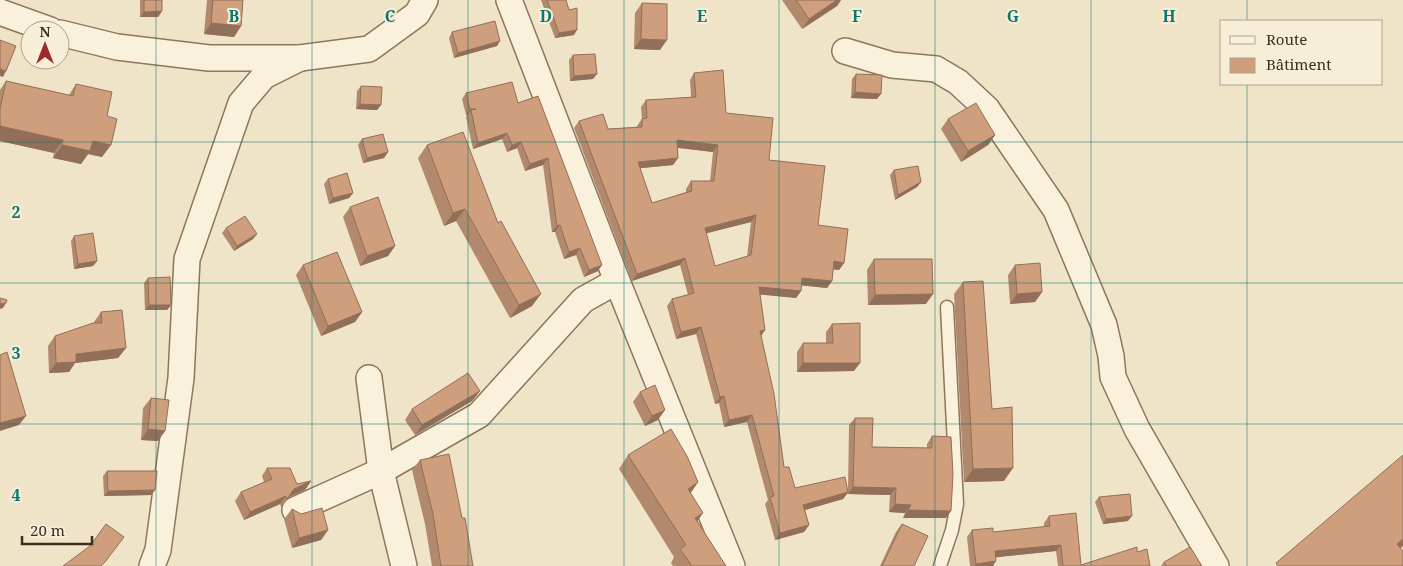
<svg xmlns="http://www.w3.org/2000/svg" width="1403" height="566" viewBox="0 0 1403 566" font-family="'Noto Serif',serif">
<rect width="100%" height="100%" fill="#f0e4c8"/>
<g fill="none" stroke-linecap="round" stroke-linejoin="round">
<defs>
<path id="service" d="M 940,566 L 952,530 L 957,504 L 947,307"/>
<g id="minor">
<path d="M 509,0 L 617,281 L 732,566"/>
<path d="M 0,12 L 50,30"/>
<path d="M 60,33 L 117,47 L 209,58 L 300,58 L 369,49 L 417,14 L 425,0"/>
<path d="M 845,51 L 892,65 L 936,69 L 958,82 L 987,109 L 1056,210 L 1104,325 L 1111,356 L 1113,377 L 1137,429 L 1216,566"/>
<path d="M 369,378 L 381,471 L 404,566"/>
<path d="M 295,510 L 381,471 L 479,415 L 583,300 L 617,281"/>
<path d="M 152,566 L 158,550 L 181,378 L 187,259 L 241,103 L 264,76 L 300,58"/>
</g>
</defs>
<!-- service casing -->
<use href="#service" stroke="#8d765c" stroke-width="15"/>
<!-- minor casing -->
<use href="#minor" stroke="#8d765c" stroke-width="28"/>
<!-- service -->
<use href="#service" stroke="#faf1dc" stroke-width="12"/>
<!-- minor -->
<use href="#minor" stroke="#faf1dc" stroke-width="25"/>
</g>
<!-- wall -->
<g fill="#b2896c" fill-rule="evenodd">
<path d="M 140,0 L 162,0 L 162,11 L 158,17 L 140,17 Z"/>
<path d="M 207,0 L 243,0 L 241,26 L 234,37 L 204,34 Z"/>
<path d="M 541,0 L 566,0 L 574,35 L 555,38 Z"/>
<path d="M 782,0 L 841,0 L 837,6 L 802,29 Z"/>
<path d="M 642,3 L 660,50 L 634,49 L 635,13 Z"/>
<path d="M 452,32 L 497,46 L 454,58 L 449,38 Z"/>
<path d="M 573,55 L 593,79 L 570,81 L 569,60 Z"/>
<path d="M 694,73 L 726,113 L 769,160 L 818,225 L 844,263 L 839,270 L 833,269 L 832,281 L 827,288 L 801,285 L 801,291 L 796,298 L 760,294 L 765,330 L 761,336 L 784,467 L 795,488 L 848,490 L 849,425 L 855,418 L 872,447 L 927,448 L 927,444 L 932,436 L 946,518 L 903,518 L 905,513 L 889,512 L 890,495 L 848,494 L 848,493 L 843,499 L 805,510 L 809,525 L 804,532 L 775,540 L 765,504 L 768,500 L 747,422 L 724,427 L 719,403 L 715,404 L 696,334 L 676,339 L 667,306 L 672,299 L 688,295 L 680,265 L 632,281 L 574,128 L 579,121 L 608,129 L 637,127 L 637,126 L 642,119 L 641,107 L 646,100 L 691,97 L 690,80 ZM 678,148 L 713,152 L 710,181 L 691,181 L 686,189 L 686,192 L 652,203 L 640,168 L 673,165 L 678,158 ZM 751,222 L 747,257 L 715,266 L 706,233 Z"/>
<path d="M 856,74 L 877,99 L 851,98 L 852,79 Z"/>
<path d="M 6,81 L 69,95 L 76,84 L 107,116 L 102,157 L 88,154 L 81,164 L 53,158 L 54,153 L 0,141 L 0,90 Z"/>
<path d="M 361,86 L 381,105 L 377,110 L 356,109 L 357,91 Z"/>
<path d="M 466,93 L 518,103 L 538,96 L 598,271 L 584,277 L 576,255 L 564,259 L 555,232 L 552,232 L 543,165 L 525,171 L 517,148 L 507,152 L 502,139 L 473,149 L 466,117 L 467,115 L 466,115 L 462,99 Z"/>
<path d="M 948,119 L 995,135 L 988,145 L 961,162 L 941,129 Z"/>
<path d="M 362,139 L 388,152 L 384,158 L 363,163 L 358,145 Z"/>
<path d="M 427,145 L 498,223 L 532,306 L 510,318 L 456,221 L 444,226 L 418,158 Z"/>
<path d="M 894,170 L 921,182 L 917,187 L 895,200 L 890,175 Z"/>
<path d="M 328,179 L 353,193 L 349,198 L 329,204 L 324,184 Z"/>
<path d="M 350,207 L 395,246 L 388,256 L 360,266 L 343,217 Z"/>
<path d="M 226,228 L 257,234 L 253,239 L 234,251 L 222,233 Z"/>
<path d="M 74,236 L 97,261 L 93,266 L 74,269 L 71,241 Z"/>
<path d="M 874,259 L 926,304 L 868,305 L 867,270 Z"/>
<path d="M 303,265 L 362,312 L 355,322 L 321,336 L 296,275 Z"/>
<path d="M 1015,265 L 1042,292 L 1035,302 L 1010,304 L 1008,275 Z"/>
<path d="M 148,278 L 171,305 L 167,310 L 145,310 L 144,283 Z"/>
<path d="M 963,282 L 992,409 L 1004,481 L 964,482 L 954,294 Z"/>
<path d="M 101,312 L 126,348 L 118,358 L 75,363 L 69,372 L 49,373 L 48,346 L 55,336 L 94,323 L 94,322 Z"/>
<path d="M 832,324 L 854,371 L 797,372 L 797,352 L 803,343 L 826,343 L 826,332 Z"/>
<path d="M 480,391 L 472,401 L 415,435 L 405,420 L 412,409 Z"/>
<path d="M 640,392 L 658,420 L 645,426 L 633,402 Z"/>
<path d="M 151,398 L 165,431 L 158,441 L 141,440 L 143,408 Z"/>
<path d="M 628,455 L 698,482 L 691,493 L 697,521 L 726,566 L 673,566 L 671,563 L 674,557 L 619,469 Z"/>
<path d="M 420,460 L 473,566 L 432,566 L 425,524 L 412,470 Z"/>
<path d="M 267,468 L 297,484 L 311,481 L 305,490 L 289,497 L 281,507 L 280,504 L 244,520 L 235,501 L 241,492 L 264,482 L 262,476 Z"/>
<path d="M 107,471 L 155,490 L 151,495 L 104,496 L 103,476 Z"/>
<path d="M 1099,497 L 1128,521 L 1103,524 L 1095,502 Z"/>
<path d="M 292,509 L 328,530 L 321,540 L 292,548 L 284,519 Z"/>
<path d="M 1049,516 L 1081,565 L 1137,552 L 1150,566 L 1058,566 L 1056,551 L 996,557 L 993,566 L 970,566 L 967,537 L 972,530 L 993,532 L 1044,527 L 1044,523 Z"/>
<path d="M 902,524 L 914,566 L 880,566 L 896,532 Z"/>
<path d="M 1164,562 L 1202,566 L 1161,566 Z"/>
</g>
<!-- shaded-wall -->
<g fill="#916f58">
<path d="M 837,0 L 841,0 L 837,6 L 802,29 L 809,19 Z"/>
<path d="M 162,11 L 158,17 L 140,17 L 144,12 Z"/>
<path d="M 211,23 L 241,26 L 234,37 L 204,34 Z"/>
<path d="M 577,30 L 574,35 L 555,38 L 559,33 Z"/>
<path d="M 641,39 L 667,40 L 660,50 L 634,49 Z"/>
<path d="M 500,41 L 497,46 L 454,58 L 458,53 Z"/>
<path d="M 0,69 L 6,71 L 3,77 L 0,76 Z"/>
<path d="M 597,74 L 593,79 L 570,81 L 574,76 Z"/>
<path d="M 855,92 L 881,94 L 877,99 L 851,98 Z"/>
<path d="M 360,104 L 381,105 L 377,110 L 356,109 Z"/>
<path d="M 470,109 L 476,109 L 471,110 L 467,115 L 466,115 Z"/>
<path d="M 0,126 L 63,140 L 54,153 L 0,141 Z"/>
<path d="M 507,133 L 502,139 L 473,149 L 478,143 Z"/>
<path d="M 995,135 L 988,145 L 961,162 L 968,151 Z"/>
<path d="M 677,140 L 718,145 L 713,152 L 672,147 Z"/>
<path d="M 93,141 L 111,145 L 102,157 L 88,154 L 81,164 L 53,158 L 62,145 Z"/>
<path d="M 521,142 L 517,148 L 507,152 L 512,145 Z"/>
<path d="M 388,152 L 384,158 L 363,163 L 367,158 Z"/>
<path d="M 548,158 L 543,165 L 525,171 L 530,164 Z"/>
<path d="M 678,158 L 673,165 L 633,169 L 638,162 Z"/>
<path d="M 921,182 L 917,187 L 895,200 L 898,195 Z"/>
<path d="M 353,193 L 349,198 L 329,204 L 333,198 Z"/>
<path d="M 465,209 L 456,221 L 444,226 L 453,213 Z"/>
<path d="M 756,215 L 751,222 L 700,235 L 705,228 Z"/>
<path d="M 560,225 L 555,232 L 552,232 L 557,226 Z"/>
<path d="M 257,234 L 253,239 L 234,251 L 237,246 Z"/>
<path d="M 395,246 L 388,256 L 360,266 L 367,256 Z"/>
<path d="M 580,248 L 576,255 L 564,259 L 569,252 Z"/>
<path d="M 685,258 L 680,265 L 632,281 L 637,274 Z"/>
<path d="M 97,261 L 93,266 L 74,269 L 78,264 Z"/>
<path d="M 834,261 L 844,263 L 839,270 L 829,269 Z"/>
<path d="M 602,265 L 598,271 L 584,277 L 589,270 Z"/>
<path d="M 802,278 L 832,281 L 827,288 L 797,285 Z"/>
<path d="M 759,287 L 801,291 L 796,298 L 754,294 Z"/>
<path d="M 1042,292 L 1035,302 L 1010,304 L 1017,294 Z"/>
<path d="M 541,294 L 532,306 L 510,318 L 519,305 Z"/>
<path d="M 933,294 L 926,304 L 868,305 L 875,295 Z"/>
<path d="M 6,303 L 3,308 L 0,309 L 0,304 Z"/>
<path d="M 149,305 L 171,305 L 167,310 L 145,310 Z"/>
<path d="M 362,312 L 355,322 L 321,336 L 328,326 Z"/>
<path d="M 701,327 L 696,334 L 676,339 L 681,332 Z"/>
<path d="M 765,330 L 760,337 L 760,331 Z"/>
<path d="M 126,348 L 118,358 L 75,363 L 69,372 L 49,373 L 56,363 L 76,354 Z"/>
<path d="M 803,363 L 860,363 L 854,371 L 797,372 Z"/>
<path d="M 480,391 L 472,401 L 415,435 L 422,425 Z"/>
<path d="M 724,396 L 719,403 L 715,404 L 720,397 Z"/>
<path d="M 665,410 L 658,420 L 645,426 L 652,416 Z"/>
<path d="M 752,415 L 747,422 L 724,427 L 729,420 Z"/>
<path d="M 26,416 L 19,425 L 0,431 L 0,423 Z"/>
<path d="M 148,429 L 165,431 L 158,441 L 141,440 Z"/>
<path d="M 1013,468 L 1004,481 L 964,482 L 973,469 Z"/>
<path d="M 311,481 L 305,490 L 289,497 L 281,507 L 294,489 Z"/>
<path d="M 698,482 L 688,496 L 688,489 Z"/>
<path d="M 853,487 L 896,488 L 890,495 L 848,494 Z"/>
<path d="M 155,490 L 151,495 L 104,496 L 108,491 Z"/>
<path d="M 848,492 L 843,499 L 798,512 L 803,505 Z"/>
<path d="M 286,496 L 280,504 L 244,520 L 250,512 Z"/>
<path d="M 895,504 L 911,505 L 905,513 L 889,512 Z"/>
<path d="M 908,510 L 951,511 L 946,518 L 903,518 Z"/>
<path d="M 703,513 L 694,526 L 695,518 Z"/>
<path d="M 1132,516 L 1128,521 L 1103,524 L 1106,519 Z"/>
<path d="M 809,525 L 804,532 L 775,540 L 780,533 Z"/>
<path d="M 328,530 L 321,540 L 292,548 L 299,538 Z"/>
<path d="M 1403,539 L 1403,546 L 1385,562 L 1397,544 Z"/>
<path d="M 1061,545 L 1056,551 L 990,558 L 995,551 Z"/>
<path d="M 996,561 L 993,566 L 974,566 L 976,564 Z"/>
</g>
<!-- building -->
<g fill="#cf9f7d" stroke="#916f58" fill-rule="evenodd">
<path d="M 144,0 L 162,0 L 162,11 L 144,12 Z"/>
<path d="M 213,0 L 243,0 L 241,26 L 211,23 Z"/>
<path d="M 547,0 L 566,0 L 569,10 L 577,8 L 577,30 L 559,33 Z"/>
<path d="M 796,0 L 837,0 L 809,19 Z"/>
<path d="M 642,3 L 667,4 L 667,40 L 641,39 Z"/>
<path d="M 495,21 L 500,41 L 458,53 L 452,32 Z"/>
<path d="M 0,40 L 16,46 L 6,71 L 0,69 Z"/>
<path d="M 595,54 L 597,74 L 574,76 L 573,55 Z"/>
<path d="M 723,70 L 726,113 L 773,118 L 769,160 L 825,166 L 818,225 L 848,229 L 844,263 L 834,261 L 832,281 L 802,278 L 801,291 L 759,287 L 765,330 L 760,331 L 774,394 L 784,467 L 789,467 L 795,488 L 845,477 L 848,492 L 803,505 L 809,525 L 780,533 L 770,497 L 774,496 L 752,415 L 729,420 L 724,396 L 720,397 L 701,327 L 681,332 L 672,299 L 694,293 L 685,258 L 637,274 L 579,121 L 603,114 L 608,129 L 642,127 L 642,119 L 647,118 L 646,100 L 696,97 L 694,73 ZM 677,140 L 718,145 L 714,181 L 691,181 L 692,191 L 652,203 L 638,162 L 678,158 ZM 756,215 L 751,255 L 715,266 L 705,228 Z"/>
<path d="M 856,74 L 882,75 L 881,94 L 855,92 Z"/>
<path d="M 6,81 L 73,96 L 76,84 L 112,92 L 107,116 L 117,119 L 111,145 L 93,141 L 90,151 L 62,145 L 63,140 L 0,126 L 0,109 Z"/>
<path d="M 512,82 L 518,103 L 538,96 L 602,265 L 589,270 L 580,248 L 569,252 L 560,225 L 557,226 L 548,158 L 530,164 L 521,142 L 512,145 L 507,133 L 478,143 L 471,110 L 476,109 L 470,109 L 466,93 Z"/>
<path d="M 361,86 L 382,87 L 381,105 L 360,104 Z"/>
<path d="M 976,103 L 995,135 L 968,151 L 948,119 Z"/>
<path d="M 463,132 L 498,223 L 501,221 L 541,294 L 519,305 L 465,209 L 453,213 L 427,145 Z"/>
<path d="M 383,134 L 388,152 L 367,158 L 362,139 Z"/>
<path d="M 918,166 L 921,182 L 898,195 L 894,170 Z"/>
<path d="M 347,173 L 353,193 L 333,198 L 328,179 Z"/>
<path d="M 378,197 L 395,246 L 367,256 L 350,207 Z"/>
<path d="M 245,216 L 257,234 L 237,246 L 226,228 Z"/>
<path d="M 93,233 L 97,261 L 78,264 L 74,236 Z"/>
<path d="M 337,252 L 362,312 L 328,326 L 303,265 Z"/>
<path d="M 874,259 L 932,259 L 933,294 L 875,295 Z"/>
<path d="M 1040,263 L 1042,292 L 1017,294 L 1015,265 Z"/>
<path d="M 170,277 L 171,305 L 149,305 L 148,278 Z"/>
<path d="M 983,281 L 992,409 L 1012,407 L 1013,468 L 973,469 L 963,282 Z"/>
<path d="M 0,298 L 7,300 L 6,303 L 0,304 Z"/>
<path d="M 122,310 L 126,348 L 76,354 L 76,362 L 56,363 L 55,336 L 93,323 L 102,323 L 101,312 Z"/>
<path d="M 860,323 L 860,363 L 803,363 L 803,343 L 833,343 L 832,324 Z"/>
<path d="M 7,352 L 26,416 L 0,423 L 0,355 Z"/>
<path d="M 468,373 L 480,391 L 422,425 L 412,409 Z"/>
<path d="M 655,385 L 665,410 L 652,416 L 640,392 Z"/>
<path d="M 151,398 L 169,400 L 165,431 L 148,429 Z"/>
<path d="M 855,418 L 873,418 L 872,447 L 932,448 L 932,436 L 951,437 L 953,474 L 951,511 L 908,510 L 911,505 L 895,504 L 896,488 L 853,487 Z"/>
<path d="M 671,429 L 687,456 L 698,482 L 688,489 L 703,513 L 695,518 L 726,566 L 692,566 L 680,549 L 686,545 L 628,455 Z"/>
<path d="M 449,454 L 462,518 L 465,518 L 473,566 L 441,566 L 433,514 L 420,460 Z"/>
<path d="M 1403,455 L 1403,539 L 1397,544 L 1403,551 L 1403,566 L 1278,566 L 1276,563 Z"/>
<path d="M 267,468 L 290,468 L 297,484 L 311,481 L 294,489 L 287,499 L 286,496 L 250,512 L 241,492 L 272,479 Z"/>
<path d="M 107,471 L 157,471 L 155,490 L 108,491 Z"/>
<path d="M 1130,494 L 1132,516 L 1106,519 L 1099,497 Z"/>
<path d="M 322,508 L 328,530 L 299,538 L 292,509 L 301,514 Z"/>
<path d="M 1076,513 L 1081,565 L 1137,547 L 1137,552 L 1147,549 L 1150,566 L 1063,566 L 1061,545 L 995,551 L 996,561 L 976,564 L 972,530 L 993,528 L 993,532 L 1050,526 L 1049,516 Z"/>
<path d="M 106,524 L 124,537 L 105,562 L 101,566 L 63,566 L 90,546 Z"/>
<path d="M 902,524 L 928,536 L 914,566 L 882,566 Z"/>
<path d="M 1190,547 L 1202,566 L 1166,566 L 1164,562 Z"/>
</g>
<!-- grid -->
<path fill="none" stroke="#0f766e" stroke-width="1" stroke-opacity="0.55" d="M 156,0 L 156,566M 312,0 L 312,566M 468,0 L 468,566M 624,0 L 624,566M 779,0 L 779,566M 935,0 L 935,566M 1091,0 L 1091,566M 1247,0 L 1247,21M 1247,84 L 1247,566M 0,142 L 1403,142M 0,283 L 1403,283M 0,424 L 1403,424"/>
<g font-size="16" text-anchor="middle" font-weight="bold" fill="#0f766e" stroke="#f7eed8" stroke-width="4" stroke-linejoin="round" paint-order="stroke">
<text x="234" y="22">B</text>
<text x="390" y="22">C</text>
<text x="546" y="22">D</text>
<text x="702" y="22">E</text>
<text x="857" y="22">F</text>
<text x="1013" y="22">G</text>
<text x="1169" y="22">H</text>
<text x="16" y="218">2</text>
<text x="16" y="359">3</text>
<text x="16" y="501">4</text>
</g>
<!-- legend -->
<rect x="1220" y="20" width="162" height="65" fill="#f7eed8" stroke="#ada18e"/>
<rect x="1230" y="36" width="25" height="8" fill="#faf1dc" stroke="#ada18e"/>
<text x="1266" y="45" font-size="15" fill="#3d2e20">Route</text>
<rect x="1230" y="58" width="25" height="15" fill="#cf9f7d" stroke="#ada18e"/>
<text x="1266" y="70" font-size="15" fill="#3d2e20">Bâtiment</text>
<!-- north arrow -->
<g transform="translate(45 45)"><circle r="24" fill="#f7eed8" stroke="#ada18e"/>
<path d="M0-4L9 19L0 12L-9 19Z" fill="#9e2a2b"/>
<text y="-8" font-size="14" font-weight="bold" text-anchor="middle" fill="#3d2e20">N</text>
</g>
<!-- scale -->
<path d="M22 536v8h70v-8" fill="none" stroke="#3d2e20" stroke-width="2.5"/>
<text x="30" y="536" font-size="15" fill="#3d2e20" stroke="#f7eed8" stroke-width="4" paint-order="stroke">20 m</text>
</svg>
